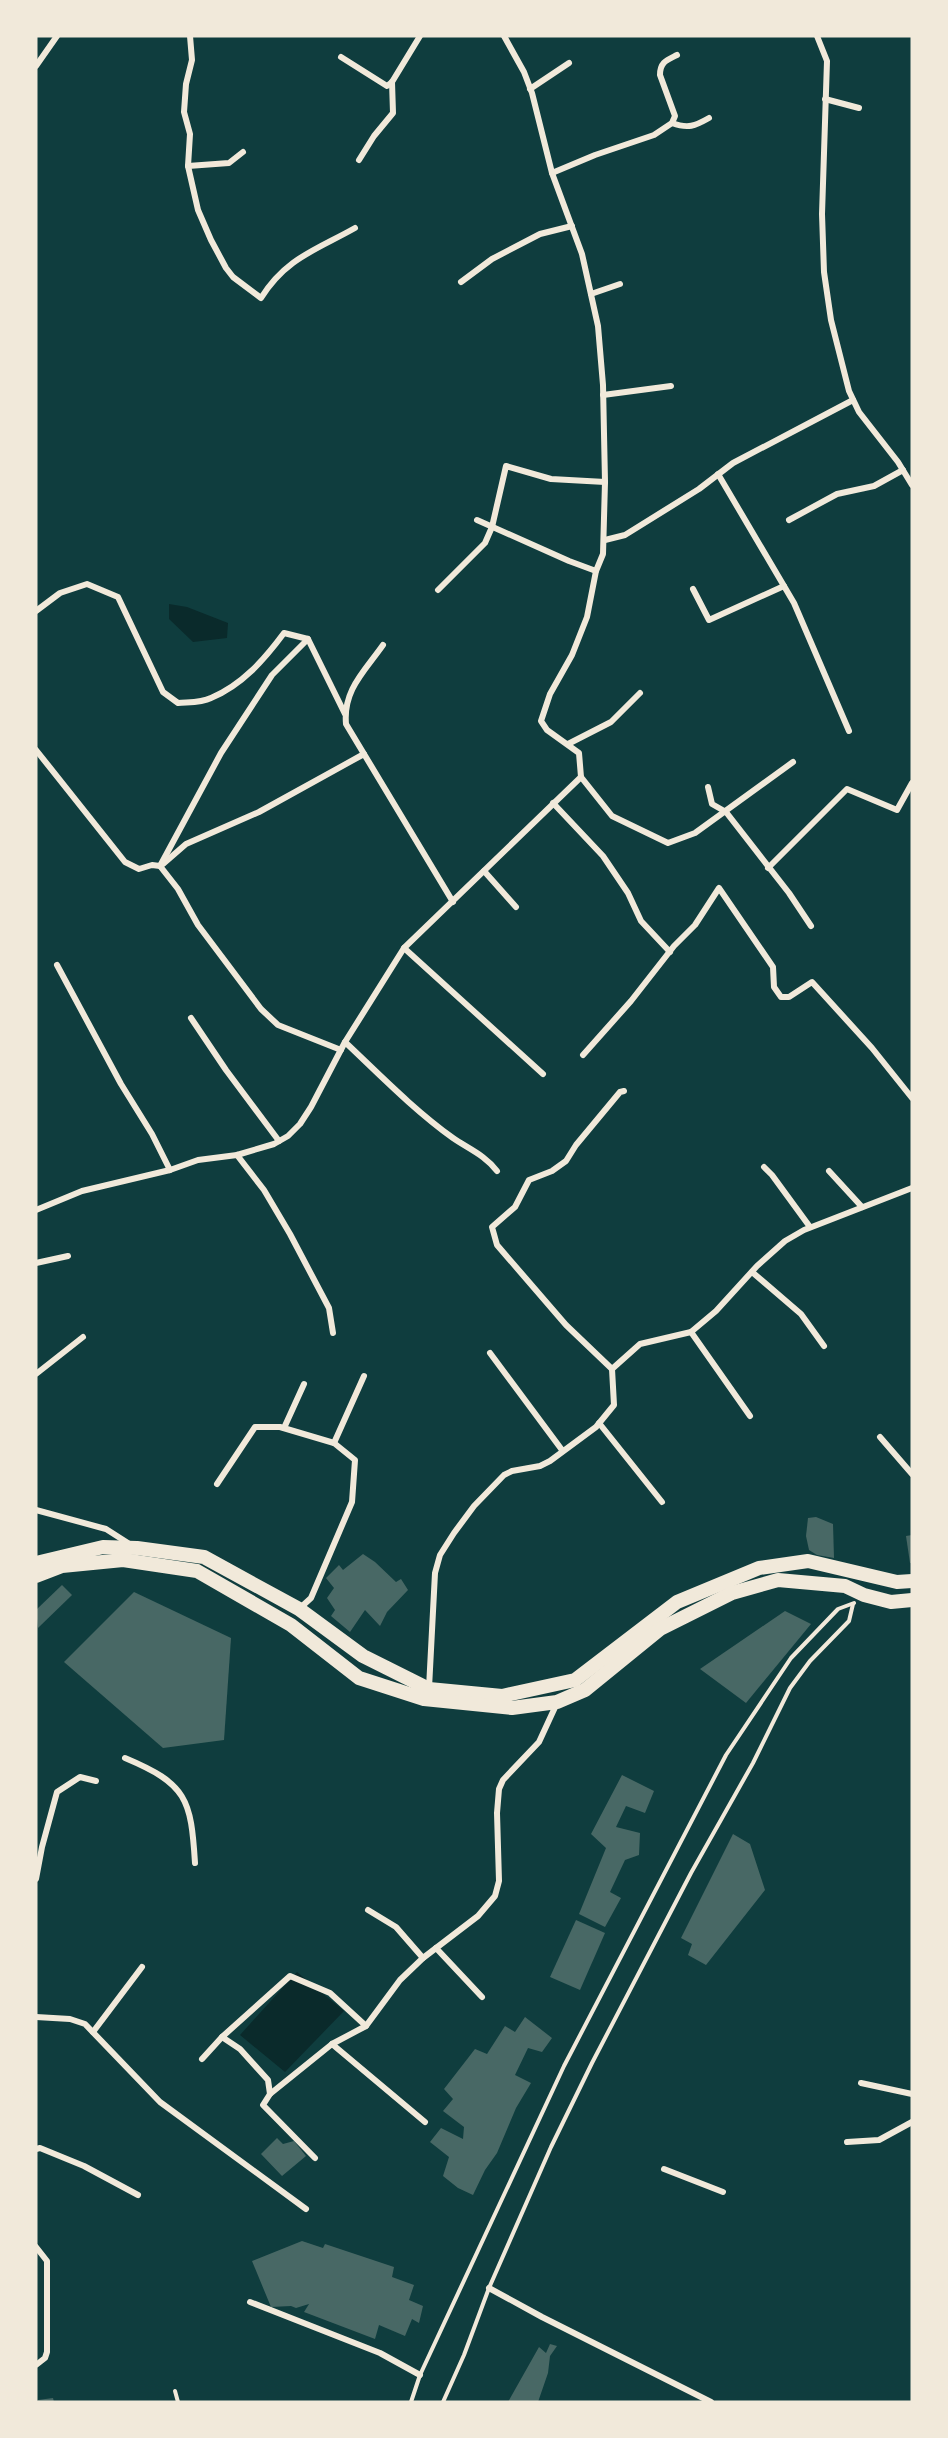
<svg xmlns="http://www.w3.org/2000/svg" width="948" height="2438" viewBox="0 0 948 2438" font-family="Barlow,sans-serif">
<rect width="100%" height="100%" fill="#0f3d3e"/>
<!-- water -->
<g fill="#0a2a2b">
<path d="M 169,604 L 187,607 L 228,623 L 227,638 L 193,642 L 169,619 Z"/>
<path d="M 297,1972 L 344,2011 L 285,2072 L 240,2035 Z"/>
</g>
<!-- building -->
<g fill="#486865">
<path d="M 816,1517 L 833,1524 L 834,1558 L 817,1555 L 809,1550 L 806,1536 L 808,1518 Z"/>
<path d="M 912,1535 L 912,1563 L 910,1563 L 906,1536 Z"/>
<path d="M 363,1554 L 375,1562 L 396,1582 L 401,1579 L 408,1590 L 387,1612 L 380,1626 L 365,1610 L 350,1632 L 331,1616 L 335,1610 L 327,1598 L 334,1588 L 326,1578 L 339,1565 L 343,1570 Z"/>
<path d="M 62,1585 L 72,1595 L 38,1628 L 36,1610 Z"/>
<path d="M 134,1592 L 231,1638 L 224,1740 L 163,1748 L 64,1662 Z"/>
<path d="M 785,1611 L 811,1624 L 746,1703 L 700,1669 Z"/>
<path d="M 622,1775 L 654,1791 L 645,1813 L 626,1806 L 616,1827 L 640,1833 L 639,1855 L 625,1860 L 610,1892 L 621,1898 L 605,1927 L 579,1914 L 606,1848 L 591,1834 Z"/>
<path d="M 733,1834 L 750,1844 L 765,1890 L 706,1965 L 688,1955 L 692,1944 L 681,1938 Z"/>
<path d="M 576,1920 L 605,1933 L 580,1990 L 550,1977 Z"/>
<path d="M 525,2017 L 552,2038 L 542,2052 L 528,2048 L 515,2075 L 531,2083 L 516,2108 L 497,2153 L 485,2170 L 473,2195 L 458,2188 L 443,2176 L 449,2157 L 430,2142 L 441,2128 L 463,2139 L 464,2127 L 443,2111 L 453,2099 L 444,2089 L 475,2049 L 487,2054 L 505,2026 L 515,2032 Z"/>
<path d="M 277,2138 L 283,2144 L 294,2141 L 306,2156 L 282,2176 L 261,2154 Z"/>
<path d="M 302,2241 L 323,2248 L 325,2244 L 394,2267 L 392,2277 L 414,2285 L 409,2300 L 423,2306 L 419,2323 L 412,2319 L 405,2336 L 379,2325 L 375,2339 L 304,2312 L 309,2304 L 296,2308 L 291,2306 L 271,2307 L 252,2261 Z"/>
<path d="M 550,2344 L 557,2346 L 550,2356 L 548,2373 L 538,2402 L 508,2402 L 539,2347 L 546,2353 Z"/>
<path d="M 53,2398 L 54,2402 L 38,2402 L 38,2400 Z"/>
</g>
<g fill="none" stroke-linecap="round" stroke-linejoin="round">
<!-- service -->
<g stroke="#f1e9da" stroke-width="4">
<path d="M 175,2391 L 178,2402"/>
<path d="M 411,2402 L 420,2375 L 564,2066 L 726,1755 L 791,1658 L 838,1609 L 854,1603"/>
<path d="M 443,2402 L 464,2355 L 489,2288 L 551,2147 L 592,2063 L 691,1873 L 753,1763 L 790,1688 L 810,1661 L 849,1621 L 853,1604"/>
</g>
<!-- minor -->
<g stroke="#f1e9da" stroke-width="6">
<path d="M 190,36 L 192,60 L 186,84 L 184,112 L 190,134 L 188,166 L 198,210 L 211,240 L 226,268 L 233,277 L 261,298 C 286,258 316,250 355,228"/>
<path d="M 817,36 L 827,61 L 822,214 L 824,272 L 831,320 L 849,391 L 859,412 L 898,462 L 912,485"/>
<path d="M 341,57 L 387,86 L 392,82 L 420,36"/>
<path d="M 36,66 L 57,36"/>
<path d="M 530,89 L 569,63"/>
<path d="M 825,99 L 859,108"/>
<path d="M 672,123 C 688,129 695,126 709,118"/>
<path d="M 359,160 L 374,136 L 393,113 L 392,82"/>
<path d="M 188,166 L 229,163 L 243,152"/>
<path d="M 552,173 L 595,155 L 654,135 L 672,123 L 675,116 L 660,75 C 660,62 667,60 677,55"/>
<path d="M 461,282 L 492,259 L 540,234 L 572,226"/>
<path d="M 591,294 L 620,284"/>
<path d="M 603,395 L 671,386"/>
<path d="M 718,474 L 794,603 L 849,731"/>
<path d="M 477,520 L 569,561 L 596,571"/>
<path d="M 789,520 L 837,494 L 874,486 L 903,470"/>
<path d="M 605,540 L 625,535 L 699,489 L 733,463 L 853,400"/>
<path d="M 693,589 L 709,620 L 784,586"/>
<path d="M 438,590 L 485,543 L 492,527 L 506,466 L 551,479 L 605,482"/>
<path d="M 36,611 L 60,593 L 87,584 L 118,597 L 163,692 L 178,703 C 188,702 201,703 211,698 C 242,685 264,660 284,633 L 308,639 L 345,714"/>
<path d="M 383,645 C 364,672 343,690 346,724 L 453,902"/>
<path d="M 568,744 L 611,722 L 640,693"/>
<path d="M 36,750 L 125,862 L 139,869 L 152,865 L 160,866 L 178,889 L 198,925 L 261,1009 L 278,1025 L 341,1050"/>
<path d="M 581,777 L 612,816 L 668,843 L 695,833 L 793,762"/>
<path d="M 708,787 L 712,804 L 726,812 L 789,893 L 811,926"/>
<path d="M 553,803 L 603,856 L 628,893 L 641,921 L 670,952"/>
<path d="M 163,864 L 186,844 L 259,812 L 364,754"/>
<path d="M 160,866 L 221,753 L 272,675 L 308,639"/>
<path d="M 768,868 L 847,789 L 897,810 L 912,783"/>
<path d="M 484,871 L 516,907"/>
<path d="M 404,948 L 543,1074"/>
<path d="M 57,965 L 121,1084 L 152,1134 L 170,1170"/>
<path d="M 191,1018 L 226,1070 L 279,1141"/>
<path d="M 345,1042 C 380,1075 414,1110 453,1138 C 469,1149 485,1155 497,1171"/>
<path d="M 583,1055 L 631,1001 L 674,946 L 695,925 L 719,888 L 773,967 L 774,987 L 781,997 L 789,997 L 812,982 L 872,1048 L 912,1098"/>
<path d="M 237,1155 L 264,1190 L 290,1234 L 329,1308 L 333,1333"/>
<path d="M 764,1167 L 772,1175 L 810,1227"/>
<path d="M 829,1171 L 862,1207"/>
<path d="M 36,1210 L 82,1191 L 170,1170 L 198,1160 L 237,1155 L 274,1144 L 288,1136 L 300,1124 L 311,1107 L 345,1042 L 404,948 L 581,777 L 579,753 L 547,730 L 541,721 L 550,694 L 572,655 L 587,617 L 596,571 L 603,554 L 605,482 L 603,385 L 598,326 L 582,254 L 552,173 L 532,93 L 524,72 L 504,36"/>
<path d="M 36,1263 L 68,1256"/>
<path d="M 752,1272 L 801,1314 L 824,1346"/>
<path d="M 691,1332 L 750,1416"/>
<path d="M 490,1353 L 562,1450"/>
<path d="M 612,1369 L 566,1325 L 497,1245 L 492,1227 L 515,1207 L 529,1180 L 552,1171 L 566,1161 L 576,1145 L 620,1092 L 624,1091"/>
<path d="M 36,1374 L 83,1337"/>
<path d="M 599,1423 L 662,1502"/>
<path d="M 284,1428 L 304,1384"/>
<path d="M 880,1437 L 912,1474"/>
<path d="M 334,1443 L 364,1376"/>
<path d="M 217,1484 L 255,1427 L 280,1427 L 334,1443 L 355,1460 L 352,1502 L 311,1598 L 299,1609"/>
<path d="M 36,1510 L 106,1529 L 131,1545"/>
<path d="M 429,1688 L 435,1573 L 440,1555 L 454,1533 L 474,1506 L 504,1475 L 512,1471 L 540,1466 L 550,1461 L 596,1427 L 614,1405 L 612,1369 L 640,1344 L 691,1332 L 716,1311 L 757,1266 L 785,1241 L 804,1230 L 912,1188"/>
<path d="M 125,1758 C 187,1784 191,1799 195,1863"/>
<path d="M 36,1879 L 42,1847 L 57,1792 L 80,1777 L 96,1781"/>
<path d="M 368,1910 L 396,1927 L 423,1958"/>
<path d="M 436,1948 L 482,1997"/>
<path d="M 36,2017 L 70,2019 L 85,2024 L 160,2102 L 306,2209"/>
<path d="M 93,2032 L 142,1967"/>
<path d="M 332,2044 L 425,2122"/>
<path d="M 202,2059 L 222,2037"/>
<path d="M 861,2083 L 912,2094"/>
<path d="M 270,2094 L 268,2080 L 240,2049 L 222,2037 L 290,1976 L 330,1993 L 366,2026"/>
<path d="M 847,2142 L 879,2140 L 912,2122"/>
<path d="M 36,2149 L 40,2148 L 84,2166 L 138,2195"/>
<path d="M 315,2158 L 263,2105 L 270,2094 L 332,2044 L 366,2026 L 400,1980 L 423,1958 L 478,1916 L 495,1896 L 499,1881 L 497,1813 L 499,1789 L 503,1780 L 539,1742 L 557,1703"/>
<path d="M 664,2169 L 723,2192"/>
<path d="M 36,2247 L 47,2261 L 47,2352 L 45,2358 L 36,2365"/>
<path d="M 489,2288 L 542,2317 L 711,2402"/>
<path d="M 250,2302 L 380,2353 L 420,2375"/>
</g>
<!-- primary -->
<g stroke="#f1e9da" stroke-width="14">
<path d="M 36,1563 L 103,1547 L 137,1548 L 204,1557 L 299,1609 L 363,1656 L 429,1689 L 502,1696 L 575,1680 L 677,1602 L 759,1568 L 808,1561 L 897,1582 L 912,1581"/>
<path d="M 36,1576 L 62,1566 L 123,1560 L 197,1571 L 291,1625 L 359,1678 L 424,1699 L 512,1708 L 557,1702 L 585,1690 L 660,1629 L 732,1593 L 778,1580 L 845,1586 L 864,1595 L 891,1602 L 912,1600"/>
</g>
</g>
<!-- border -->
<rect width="948" height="2438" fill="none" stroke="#f1e9da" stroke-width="75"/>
</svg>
